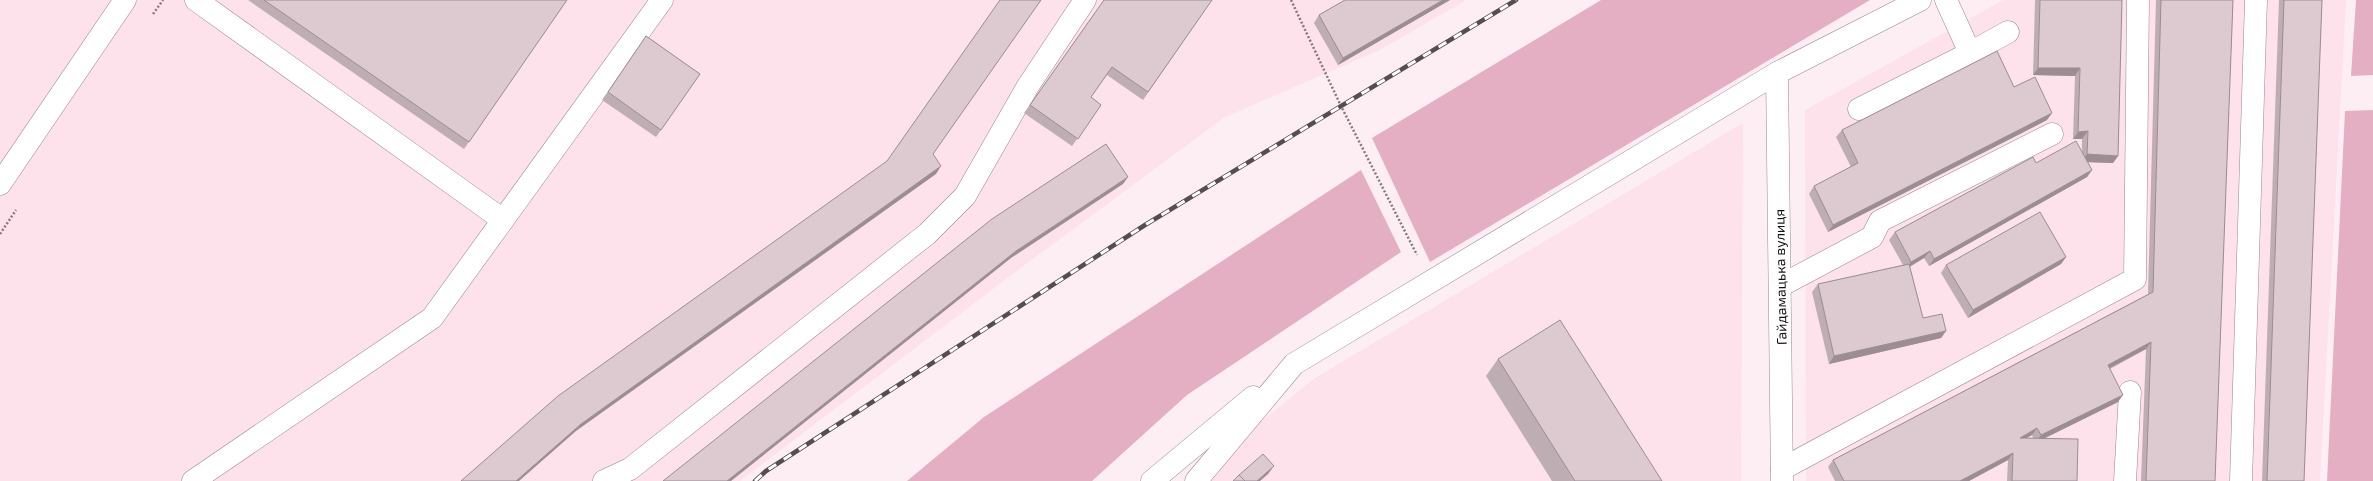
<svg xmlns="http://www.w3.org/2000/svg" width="2373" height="481" viewBox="0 0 2373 481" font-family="'Exo 2',sans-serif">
<rect width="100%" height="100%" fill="#fdeef3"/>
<!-- built -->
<g fill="#fde1eb">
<path d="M 0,0 L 1466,0 L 1380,50 L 1225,117 L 1026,264 L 740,481 L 0,481 Z"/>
<path d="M 2003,0 L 2346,0 L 2320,481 L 1806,481 L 1805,110 Z"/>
<path d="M 1743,123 L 1741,481 L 1188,481 L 1315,378 Z"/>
</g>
<!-- green -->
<g fill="#e5afc3">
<path d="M 1601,0 L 1870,0 L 1430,262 L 1372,138 Z"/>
<path d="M 2356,0 L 2373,0 L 2373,75 L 2351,76 Z"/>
<path d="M 2373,110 L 2373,481 L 2327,481 L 2345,111 Z"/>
<path d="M 1361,170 L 1401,252 L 1187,395 L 1092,481 L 907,481 L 984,417 Z"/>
</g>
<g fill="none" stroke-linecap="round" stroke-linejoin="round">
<defs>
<g id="minor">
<path d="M 196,0 L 503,220"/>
<path d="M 1970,53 L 2008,32"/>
<path d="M 1777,73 L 1782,481"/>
<path d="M 1859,109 L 1970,53 L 1946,0"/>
<path d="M 0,184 L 125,0"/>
<path d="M 1780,286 L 1872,237 L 1880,221 L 2052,134"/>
<path d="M 1782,469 L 2135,279 L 2138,0"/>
<path d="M 193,481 L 432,318 L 662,0"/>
<path d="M 604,481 L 630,469 L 927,234 L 965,196 L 1028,86 L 1085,0"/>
<path d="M 1152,481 L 1253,397"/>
<path d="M 1196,481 L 1294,364 L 1777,73 L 1920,0"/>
<path d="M 2125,481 L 2130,392"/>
<path d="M 2241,481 L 2256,0"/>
</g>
</defs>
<!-- minor casing -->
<use href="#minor" stroke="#99888e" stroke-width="23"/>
<!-- path -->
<g stroke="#857a7e" stroke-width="2.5" stroke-dasharray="2 2" stroke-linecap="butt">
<path d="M 1291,0 L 1341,106 L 1417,255"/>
<path d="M 153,14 L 163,0"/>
<path d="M 0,234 L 16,210"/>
</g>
<!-- minor -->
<use href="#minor" stroke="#fff" stroke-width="22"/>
<defs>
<path id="rail" d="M 755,481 L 766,471 L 1145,225 L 1516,0"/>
</defs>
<!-- rail casing -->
<use href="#rail" stroke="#554d4f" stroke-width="4.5"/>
<!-- rail -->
<use href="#rail" stroke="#fff" stroke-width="3" stroke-dasharray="9" stroke-linecap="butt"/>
</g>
<!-- wall -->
<g fill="#beaeb4" fill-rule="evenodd">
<path d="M 248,0 L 567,0 L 464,149 Z"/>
<path d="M 1104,0 L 1212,0 L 1143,100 L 1107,75 L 1091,97 L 1101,105 L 1072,146 L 1024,113 Z"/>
<path d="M 1345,0 L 1450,0 L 1338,65 L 1314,23 L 1319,15 Z"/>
<path d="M 2035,0 L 2122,0 L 2118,156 L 2113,163 L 2088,162 L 2092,170 L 2087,177 L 1929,266 L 1924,258 L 1910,267 L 1923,318 L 1946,331 L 1941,338 L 1829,364 L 1812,292 L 1818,284 L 1903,265 L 1889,240 L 1895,232 L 2036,163 L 2082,151 L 2082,139 L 2073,139 L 2075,76 L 2033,75 L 2035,1 Z"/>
<path d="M 2156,0 L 2233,0 L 2215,481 L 2141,481 L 2146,349 L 2110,369 L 2118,402 L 2045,438 L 2077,481 L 2007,481 L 2008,460 L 1969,481 L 1835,481 L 1828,467 L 1833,460 L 2148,294 ZM 2032,435 L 2033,438 L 2027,438 Z"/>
<path d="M 2279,0 L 2322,0 L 2304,481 L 2262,481 Z"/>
<path d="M 646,36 L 700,74 L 656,137 L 602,100 Z"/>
<path d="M 2014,87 L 2047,120 L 1828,232 L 1809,194 L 1814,186 L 1851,167 L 1836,137 L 1842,130 Z"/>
<path d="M 2066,257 L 2061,264 L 1968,318 L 1941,273 L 1946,265 Z"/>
<path d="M 1498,359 L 1662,481 L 1552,481 L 1486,376 Z"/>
</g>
<!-- shaded-wall -->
<g fill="#9b8d92">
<path d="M 1443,0 L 1450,0 L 1338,65 L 1343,58 Z"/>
<path d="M 2038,68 L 2080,68 L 2075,76 L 2033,75 Z"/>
<path d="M 2052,113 L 2047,120 L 1828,232 L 1833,225 Z"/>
<path d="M 2088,131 L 2082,139 L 2073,139 L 2078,132 Z"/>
<path d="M 2087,154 L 2118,156 L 2113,163 L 2082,162 Z"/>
<path d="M 941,166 L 936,174 L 576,431 L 519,481 L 516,481 L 581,424 Z"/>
<path d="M 2092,170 L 2087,177 L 1929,266 L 1934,259 Z"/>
<path d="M 1128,177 L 1123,184 L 1011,258 L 731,481 L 727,481 L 1016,251 Z"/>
<path d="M 1930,251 L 1924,258 L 1905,269 L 1911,262 Z"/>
<path d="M 2066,257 L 2061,264 L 1968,318 L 1973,310 Z"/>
<path d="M 1946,331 L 1941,338 L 1829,364 L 1834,356 Z"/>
<path d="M 2151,342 L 2146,349 L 2102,372 L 2108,365 Z"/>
<path d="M 2123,395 L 2118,402 L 2035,443 L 2041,435 Z"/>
<path d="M 2037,428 L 2032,435 L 2014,445 L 2020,438 Z"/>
<path d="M 2013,453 L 2008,460 L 1969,481 L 1960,481 Z"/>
<path d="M 1274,466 L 1268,474 L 1260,481 L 1257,481 Z"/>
</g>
<!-- building -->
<g fill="#ddcad1" stroke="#9b8d92">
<path d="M 264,0 L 567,0 L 469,142 Z"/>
<path d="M 1000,0 L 1041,0 L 933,154 L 941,166 L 581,424 L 516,481 L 461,481 L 558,396 L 887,161 Z"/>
<path d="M 1104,0 L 1212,0 L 1148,92 L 1112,67 L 1091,97 L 1101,105 L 1078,139 L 1030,105 Z"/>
<path d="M 1345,0 L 1443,0 L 1343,58 L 1319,15 Z"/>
<path d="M 2040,0 L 2122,0 L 2118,156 L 2087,154 L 2088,131 L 2078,132 L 2080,68 L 2038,68 Z"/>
<path d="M 2161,0 L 2233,0 L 2215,481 L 2146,481 L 2151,342 L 2108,365 L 2123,395 L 2041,435 L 2037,428 L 2020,438 L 2078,439 L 2077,481 L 2012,481 L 2013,453 L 1960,481 L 1844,481 L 1833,460 L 2153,292 Z"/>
<path d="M 2284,0 L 2322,0 L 2304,481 L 2267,481 Z"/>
<path d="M 646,36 L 700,74 L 661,130 L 608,92 Z"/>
<path d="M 1997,51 L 2014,87 L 2035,77 L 2052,113 L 1833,225 L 1814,186 L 1858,163 L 1842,130 Z"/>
<path d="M 2076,141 L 2092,170 L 1934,259 L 1930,251 L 1911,262 L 1895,232 L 2033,157 L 2036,163 Z"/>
<path d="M 1106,144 L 1128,177 L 1016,251 L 727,481 L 663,481 L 992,219 Z"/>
<path d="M 2040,212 L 2066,257 L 1973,310 L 1946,265 Z"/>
<path d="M 1909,264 L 1923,318 L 1942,314 L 1946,331 L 1834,356 L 1818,284 Z"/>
<path d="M 1560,320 L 1662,481 L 1575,481 L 1498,359 Z"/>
<path d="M 1263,454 L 1274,466 L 1257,481 L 1245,481 L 1239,475 L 1239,476 L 1238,476 Z"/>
<path d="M 1239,475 L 1245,481 L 1233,481 Z"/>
</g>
<g text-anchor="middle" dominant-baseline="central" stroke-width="4" stroke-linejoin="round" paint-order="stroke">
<!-- street labels -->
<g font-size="14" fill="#161012" stroke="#fff">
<text transform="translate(1780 277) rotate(-91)">Гайдамацька вулиця</text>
</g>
</g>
</svg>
